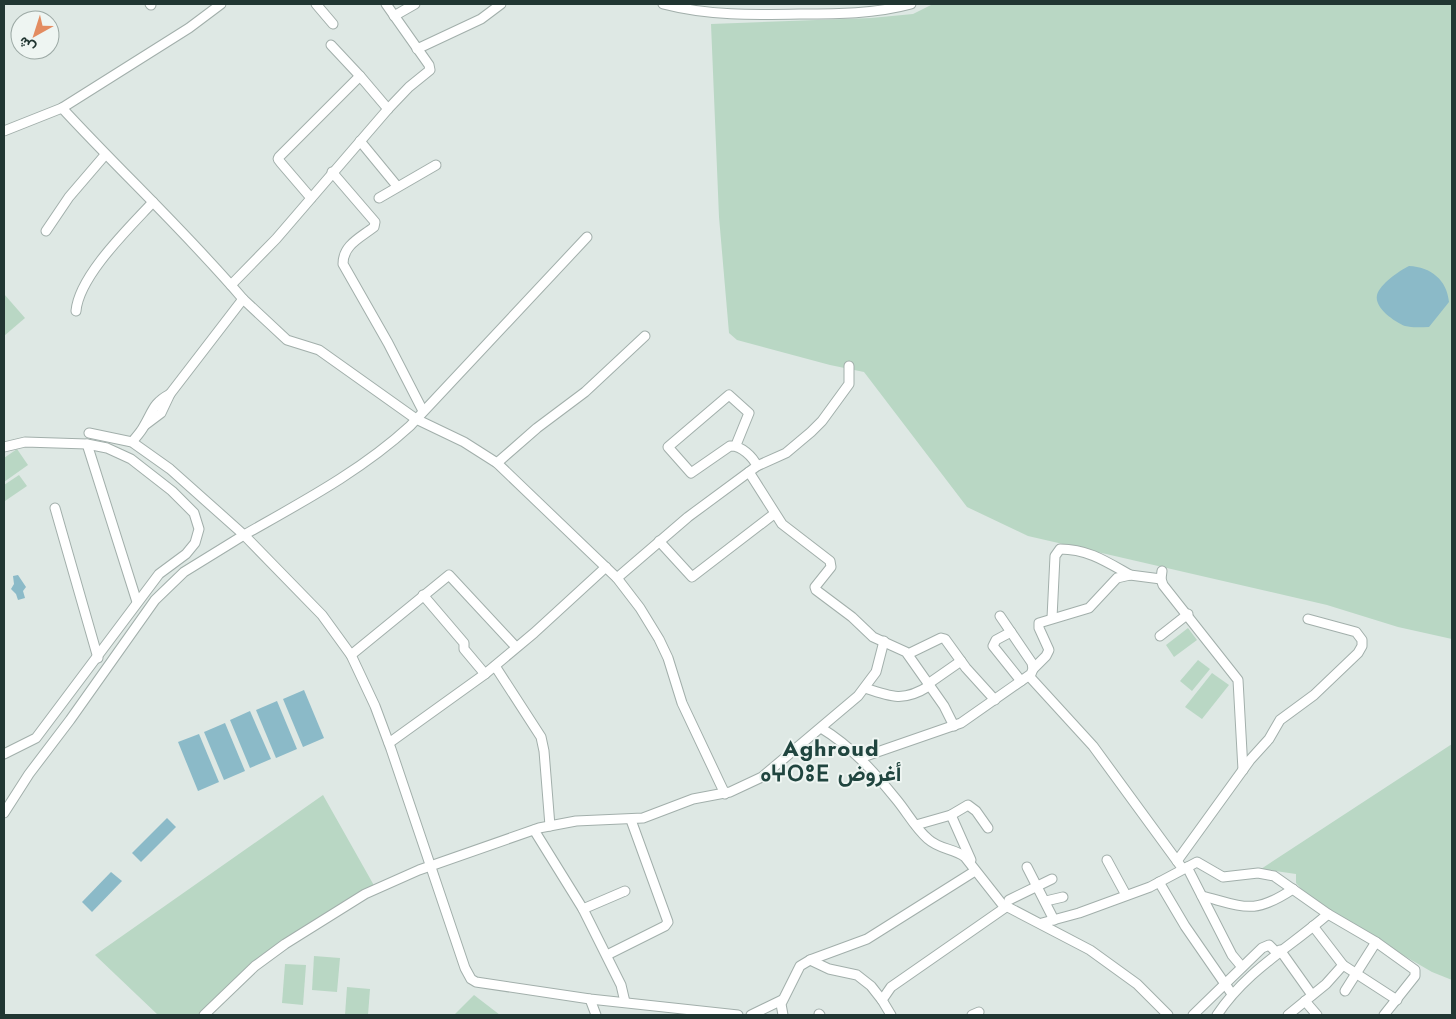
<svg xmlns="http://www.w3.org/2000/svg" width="1456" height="1019" viewBox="0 0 1456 1019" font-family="Jost,Vazirmatn,'Noto Sans Tifinagh',sans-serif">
<rect width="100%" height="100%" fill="#dee8e4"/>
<!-- green -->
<g fill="#b9d7c4">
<path d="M 933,4 L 1452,4 L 1452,639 L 1398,627 L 1327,605 L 1028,536 L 967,507 L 864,372 L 830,365 L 737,340 L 729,333 L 719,217 L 711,24 L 871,18 L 913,14 Z"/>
<path d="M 4,294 L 25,318 L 4,336 Z"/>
<path d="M 17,449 L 28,465 L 4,482 L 4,458 Z"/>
<path d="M 19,475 L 27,486 L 5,501 L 4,485 Z"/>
<path d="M 1188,628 L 1197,640 L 1174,657 L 1166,645 Z"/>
<path d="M 1198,660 L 1210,669 L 1192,691 L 1180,681 Z"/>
<path d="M 1212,673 L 1229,685 L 1202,719 L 1185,707 Z"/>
<path d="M 1452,744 L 1452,980 L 1432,972 L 1337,917 L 1310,899 L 1296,883 L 1296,874 L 1261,869 Z"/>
<path d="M 323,795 L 376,889 L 251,966 L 198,1015 L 158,1015 L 95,955 Z"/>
<path d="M 314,956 L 340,958 L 337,992 L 312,990 Z"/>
<path d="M 285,964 L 306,965 L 303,1005 L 282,1003 Z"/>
<path d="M 347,987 L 370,989 L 368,1015 L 345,1015 Z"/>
<path d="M 474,995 L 500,1015 L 454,1015 Z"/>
</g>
<!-- water -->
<g fill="#8bbac8">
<path d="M 1409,266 C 1431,267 1447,280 1449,302 L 1429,327 C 1421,327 1413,328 1405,326 C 1395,322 1374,308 1377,295 C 1380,284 1399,271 1409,266 Z"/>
<path d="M 18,575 L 26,587 L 23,591 L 25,598 L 18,600 L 16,594 L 11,589 L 14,584 L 13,576 Z"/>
<path d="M 304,690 L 324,738 L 303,747 L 283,699 Z"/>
<path d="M 277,701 L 297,749 L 276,758 L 256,710 Z"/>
<path d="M 250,711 L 271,759 L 250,768 L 230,720 Z"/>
<path d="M 225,723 L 245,771 L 224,780 L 204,732 Z"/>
<path d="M 199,734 L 219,782 L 198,791 L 178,742 Z"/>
<path d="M 167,818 L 176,827 L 141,862 L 132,853 Z"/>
<path d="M 111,872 L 122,881 L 92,912 L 82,902 Z"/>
</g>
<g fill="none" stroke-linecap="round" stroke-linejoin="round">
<defs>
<g id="minor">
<path d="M 150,4 L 151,5"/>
<path d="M 316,4 L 333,24"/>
<path d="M 663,4 C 709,16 753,15 800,14 C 837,14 875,14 911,4"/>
<path d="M 394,16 L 415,4"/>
<path d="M 331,45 L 360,76"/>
<path d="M 417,49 L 481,19 L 501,4"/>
<path d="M 62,108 C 122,173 186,232 243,299 L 170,394 L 161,413 L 145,425"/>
<path d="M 4,131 L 62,108 L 189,28 L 221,4"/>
<path d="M 360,141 L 397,186"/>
<path d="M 332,172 L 375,222 L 374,227 C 360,238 343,245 343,264 L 388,343 L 423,411"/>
<path d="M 311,198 L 281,163 L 278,159 L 279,157 L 360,76 L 388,109"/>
<path d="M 379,198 L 436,165"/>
<path d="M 46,231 L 69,197 L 105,155"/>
<path d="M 587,237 L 410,426 C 361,471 302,502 244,535 L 322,615 L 351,655 L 375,706 L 391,749 L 465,968 L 471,979 L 476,982 L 590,999 L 738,1015"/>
<path d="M 231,285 L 276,239 L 388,109 L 409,87 L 430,70 L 429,65 L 386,4"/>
<path d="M 243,299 L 287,340 L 319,350 L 416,419 L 464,442 L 497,463 L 617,578 L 640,608 L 659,639 L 668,658 L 682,703 L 725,794"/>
<path d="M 76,311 C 79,276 129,228 153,202"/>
<path d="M 132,442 C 136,437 141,432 144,426 C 153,411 153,403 170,394"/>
<path d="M 87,444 L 137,602"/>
<path d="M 736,445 L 749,413 L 729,395 L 668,447 L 691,473 L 730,446 C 741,445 753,457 757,466"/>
<path d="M 4,447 L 25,442 L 87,444 L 107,448 L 131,459 L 172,491 L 194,513 L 199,529 L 195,543 L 186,554 L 159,574 L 36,738 L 4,754"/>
<path d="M 497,463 L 537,428 L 585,392 L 645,336"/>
<path d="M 749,472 L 782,524 L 830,561 L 831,567 L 815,587 L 816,590 L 852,617 L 873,637 L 906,652 L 944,706 L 954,726"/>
<path d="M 55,508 L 98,658"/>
<path d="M 659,541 L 692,577 L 774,514"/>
<path d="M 1162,571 L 1161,579 L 1163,585 L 1238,680 L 1243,770"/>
<path d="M 617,578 L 688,517 L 757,466 L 786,453 L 811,432 L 822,421 L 849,384 L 849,366"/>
<path d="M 423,595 L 464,643 L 464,649 L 485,674"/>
<path d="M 1052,618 L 1055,556 L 1060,549 C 1088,549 1107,562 1130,575"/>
<path d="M 1011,632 L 996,640 L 993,646 L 1021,681"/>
<path d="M 1160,636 L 1188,614"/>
<path d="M 908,654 L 941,638 L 945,639 L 966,668 L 995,700"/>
<path d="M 351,655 L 449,575 L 516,647"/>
<path d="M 495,666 L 541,737 L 544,751 L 550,826"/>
<path d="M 1033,669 L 1046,656 L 1049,650 L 1039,628 L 1039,623 L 1089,608 L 1117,578 L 1130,575 L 1161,579"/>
<path d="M 1029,676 L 1093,746 L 1180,865"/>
<path d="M 928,684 L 961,661"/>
<path d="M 865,688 C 891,697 904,702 929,686"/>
<path d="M 821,728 C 851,746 874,772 896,799 C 907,812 915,828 928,839 C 940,850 954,848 965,857 L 1002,904 L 1090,950 L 1137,984 L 1168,1015"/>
<path d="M 389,743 L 485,674 L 534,633 L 606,567"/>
<path d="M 860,758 L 961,723 L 1031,674 L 1033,669 L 1032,663 L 1000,616"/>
<path d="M 4,813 L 29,774 L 70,720 L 155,600 L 184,572 L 244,535 L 170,469 L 132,442 L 89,433"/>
<path d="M 951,815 L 968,805 L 976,811 L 988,828"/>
<path d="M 916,825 L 951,815 L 971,860"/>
<path d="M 534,830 L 583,909 L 621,985 L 625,1002"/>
<path d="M 1107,860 L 1126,895"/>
<path d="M 1177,861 L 1250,760 L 1269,739 L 1280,720 L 1314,695 L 1358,653 L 1362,646 L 1362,640 L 1356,632 L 1308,619"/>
<path d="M 1027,867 L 1054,920"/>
<path d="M 1187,867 L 1232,955 L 1242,967"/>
<path d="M 1159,882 L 1185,926 L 1232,994"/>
<path d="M 1202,896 C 1245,907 1254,915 1293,889"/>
<path d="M 1009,900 L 1052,879"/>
<path d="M 1046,901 L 1063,897"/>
<path d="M 583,909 L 625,891"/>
<path d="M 1042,923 L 1079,913 L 1150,887 L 1197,862 L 1223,877 L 1258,873 L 1274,876 L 1328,914 L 1376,942 L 1415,970 L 1415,976 L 1384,1015"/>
<path d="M 1313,926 L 1343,965 L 1397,1000"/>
<path d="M 1280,950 L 1312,995"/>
<path d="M 607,955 L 665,926 L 668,922 L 631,820"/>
<path d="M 810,960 L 829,969 L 857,975 L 871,986 L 882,1000"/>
<path d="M 1345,991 L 1376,942"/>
<path d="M 590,999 L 596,1015"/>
<path d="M 1305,1001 L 1317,1015"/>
<path d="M 819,1014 L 820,1015"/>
<path d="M 204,1015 L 255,966 L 285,944 L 365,894 L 419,870 L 539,828 L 576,821 L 643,818 L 693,799 L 730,792 L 762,777 L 858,696 L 876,672 L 884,641"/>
<path d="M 751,1015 L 782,1000"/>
<path d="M 783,1015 L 781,1004 L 800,966 L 810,960 L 867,939 L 975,871"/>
<path d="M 891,1015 L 882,1000 L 891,987 L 1006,907"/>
<path d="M 972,1015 L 979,1012"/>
<path d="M 1193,1015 L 1262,948 L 1269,945 L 1277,953"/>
<path d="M 1217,1015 C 1246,971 1289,948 1328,914"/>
<path d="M 1288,1015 L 1326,984 L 1343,965"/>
</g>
</defs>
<!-- minor casing -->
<use href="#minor" stroke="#a2afab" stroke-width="11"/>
<!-- minor -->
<use href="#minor" stroke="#fff" stroke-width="9"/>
</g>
<g text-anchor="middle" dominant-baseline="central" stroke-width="4" stroke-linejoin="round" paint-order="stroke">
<!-- district labels -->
<g font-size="22" font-weight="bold" letter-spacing="1" fill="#20453f" stroke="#eef5f2">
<text x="831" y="748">Aghroud<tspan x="831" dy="25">ⴰⵖⵔⵓⴹ أغروض</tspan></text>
</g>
</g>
<!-- border -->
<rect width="1456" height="1019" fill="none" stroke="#213632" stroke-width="10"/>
<!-- north arrow -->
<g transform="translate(35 35) rotate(219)"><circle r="24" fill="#eef5f2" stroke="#9ca9a5"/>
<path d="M0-4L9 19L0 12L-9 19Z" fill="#e38c61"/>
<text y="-8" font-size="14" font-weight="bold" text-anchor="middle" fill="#213632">ش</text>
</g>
</svg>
